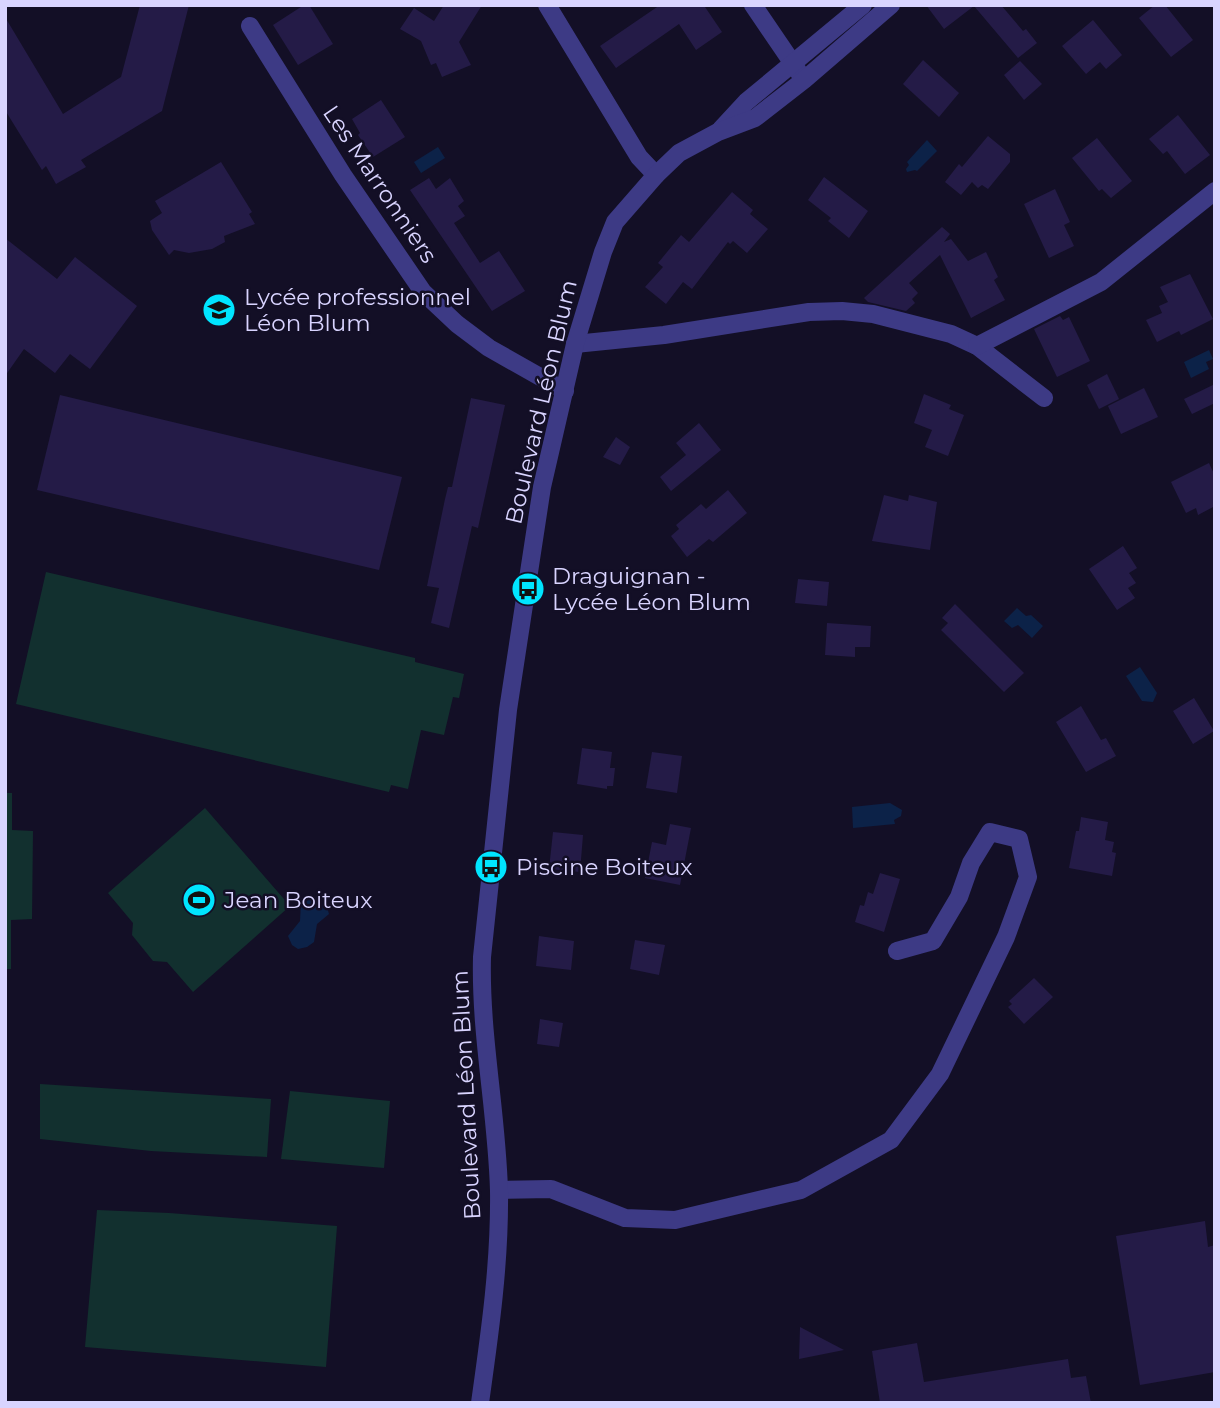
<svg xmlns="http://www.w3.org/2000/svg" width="1220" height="1408" viewBox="0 0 1220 1408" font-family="Montserrat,sans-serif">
<rect width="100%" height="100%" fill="#130f26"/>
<!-- green -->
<g fill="#12302f">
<path d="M 46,572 L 415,658 L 415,662 L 464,674 L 459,698 L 453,697 L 444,735 L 421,730 L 408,789 L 391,785 L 389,792 L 16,704 Z"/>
<path d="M 5,793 L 12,793 L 12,830 L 33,831 L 32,919 L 11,920 L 11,969 L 5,969 Z"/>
<path d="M 205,808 L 290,906 L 193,992 L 167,962 L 153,961 L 132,935 L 133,923 L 108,893 Z"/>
<path d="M 40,1084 L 271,1099 L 267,1157 L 151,1151 L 40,1139 Z"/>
<path d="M 290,1091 L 390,1101 L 384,1168 L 281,1159 Z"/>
<path d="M 97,1210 L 169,1213 L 337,1226 L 326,1367 L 85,1347 Z"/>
</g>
<!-- water -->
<g fill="#0c2248">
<path d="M 927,140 L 937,151 L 917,171 L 915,170 L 907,172 L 906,169 L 909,165 L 907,162 Z"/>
<path d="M 438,147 L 445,158 L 421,173 L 414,162 Z"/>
<path d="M 1209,350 L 1213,359 L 1206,362 L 1209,369 L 1191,378 L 1184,362 Z"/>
<path d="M 1017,608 L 1026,616 L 1031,615 L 1043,626 L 1032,638 L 1018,625 L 1012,628 L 1004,621 Z"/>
<path d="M 1140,667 L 1157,693 L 1153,702 L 1142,701 L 1126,676 Z"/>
<path d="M 890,803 L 902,810 L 901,816 L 894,820 L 895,824 L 853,828 L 852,807 Z"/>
<path d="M 319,898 L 326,904 L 329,914 L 317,924 L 314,942 L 307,947 L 298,949 L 292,945 L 288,936 L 300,921 L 301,902 Z"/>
</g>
<!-- building -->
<g fill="#241b47">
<path d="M 140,5 L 189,5 L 162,111 L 81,160 L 86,167 L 56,184 L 46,166 L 42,170 L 5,110 L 5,17 L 63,114 L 121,77 Z"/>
<path d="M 304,5 L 309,5 L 333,44 L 298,65 L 273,25 Z"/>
<path d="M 444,5 L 482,5 L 459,42 L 471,65 L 442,77 L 436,63 L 431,65 L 421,41 L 400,29 L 414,8 L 434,21 Z"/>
<path d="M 660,5 L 707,5 L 705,7 L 722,32 L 696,50 L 679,24 L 616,68 L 600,46 Z"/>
<path d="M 926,5 L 1001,5 L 1023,31 L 1026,29 L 1037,43 L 1018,58 L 974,6 L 944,29 Z"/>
<path d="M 1155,5 L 1165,5 L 1193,40 L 1171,57 L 1139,18 Z"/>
<path d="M 1093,20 L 1122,55 L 1106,69 L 1100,62 L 1086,74 L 1062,46 Z"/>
<path d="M 923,60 L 959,93 L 939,117 L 903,84 Z"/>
<path d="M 1020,61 L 1042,84 L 1024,100 L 1004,75 Z"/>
<path d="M 381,100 L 405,137 L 373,157 L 358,135 L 360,133 L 352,119 Z"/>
<path d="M 1178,115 L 1210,155 L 1185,174 L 1167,151 L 1163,154 L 1149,139 Z"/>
<path d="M 988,136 L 1010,154 L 1010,162 L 988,189 L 982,185 L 978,188 L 972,182 L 961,195 L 945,182 L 959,164 L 962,167 Z"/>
<path d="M 1097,138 L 1132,181 L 1111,198 L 1102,189 L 1099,191 L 1072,158 Z"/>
<path d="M 221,162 L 252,212 L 249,214 L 255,224 L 224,236 L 225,242 L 212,249 L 189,253 L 174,250 L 169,255 L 152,230 L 150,221 L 162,213 L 155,201 Z"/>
<path d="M 824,177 L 868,211 L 849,238 L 828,221 L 831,218 L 808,200 Z"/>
<path d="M 429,178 L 436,189 L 450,178 L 464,201 L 458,206 L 465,216 L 454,223 L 480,263 L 499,251 L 525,291 L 492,311 L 410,190 Z"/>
<path d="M 1055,189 L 1070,222 L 1064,225 L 1074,246 L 1049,258 L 1024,204 Z"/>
<path d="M 732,192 L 753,210 L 750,214 L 768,229 L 747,253 L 733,241 L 730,244 L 728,242 L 692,289 L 683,282 L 666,304 L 645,287 L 663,267 L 658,263 L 681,235 L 689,242 Z"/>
<path d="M 942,227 L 950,234 L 944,242 L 951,239 L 968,261 L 986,252 L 998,277 L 994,280 L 1005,300 L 971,318 L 940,255 L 909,283 L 918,293 L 912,299 L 915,303 L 906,311 L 868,302 L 864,298 Z"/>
<path d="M 5,238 L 57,279 L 75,257 L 137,306 L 90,369 L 70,354 L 55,373 L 24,349 L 5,376 Z"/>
<path d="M 1190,274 L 1213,319 L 1181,335 L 1179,331 L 1157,342 L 1146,320 L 1162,313 L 1159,306 L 1168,302 L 1160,287 Z"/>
<path d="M 1060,316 L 1063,320 L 1069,317 L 1090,361 L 1057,377 L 1034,329 Z"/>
<path d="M 1107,374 L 1119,399 L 1099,409 L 1087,385 Z"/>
<path d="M 1215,384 L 1215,403 L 1192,414 L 1184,399 Z"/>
<path d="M 1144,388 L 1158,417 L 1121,434 L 1108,406 Z"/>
<path d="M 924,394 L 951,405 L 949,409 L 964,415 L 948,456 L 925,447 L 932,430 L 914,423 Z"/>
<path d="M 60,395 L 402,477 L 379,570 L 37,490 Z"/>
<path d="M 471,398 L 505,405 L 478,528 L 472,526 L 449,628 L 431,623 L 439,588 L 427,586 L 445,499 L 448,487 L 452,487 Z"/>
<path d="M 699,423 L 721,450 L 671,491 L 660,477 L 686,455 L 676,443 Z"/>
<path d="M 616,437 L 630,447 L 620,465 L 603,457 Z"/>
<path d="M 1209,463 L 1215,476 L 1215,506 L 1198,515 L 1196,508 L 1186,513 L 1171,482 Z"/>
<path d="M 728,490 L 747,513 L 713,542 L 709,539 L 687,557 L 671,536 L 679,529 L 676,525 L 701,504 L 706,509 Z"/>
<path d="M 884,495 L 908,501 L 909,495 L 937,502 L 930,550 L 872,541 Z"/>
<path d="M 1123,546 L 1137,568 L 1129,573 L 1136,583 L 1128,588 L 1135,598 L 1117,610 L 1089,569 Z"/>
<path d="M 798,579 L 829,582 L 827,606 L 795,603 Z"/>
<path d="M 955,604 L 1024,673 L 1004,692 L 941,630 L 948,623 L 942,618 Z"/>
<path d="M 827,623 L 871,626 L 870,647 L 855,647 L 855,657 L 825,655 Z"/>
<path d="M 1194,698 L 1214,731 L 1193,744 L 1173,711 Z"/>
<path d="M 1081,706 L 1101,740 L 1106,738 L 1116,756 L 1086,772 L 1056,722 Z"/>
<path d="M 582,748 L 612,752 L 610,768 L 615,768 L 613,786 L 607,786 L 607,789 L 577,784 Z"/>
<path d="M 652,752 L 682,756 L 677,793 L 646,788 Z"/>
<path d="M 1081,817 L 1108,822 L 1105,840 L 1114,842 L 1112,852 L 1116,853 L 1112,876 L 1069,868 L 1076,831 L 1079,831 Z"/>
<path d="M 670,824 L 691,828 L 680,885 L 645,878 L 652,842 L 666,845 Z"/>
<path d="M 553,832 L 583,835 L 580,872 L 549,869 Z"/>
<path d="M 880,873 L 900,879 L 884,932 L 855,922 L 860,905 L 864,906 L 868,892 L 873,894 Z"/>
<path d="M 539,936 L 574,941 L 571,970 L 536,966 Z"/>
<path d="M 635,940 L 665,945 L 659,975 L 630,969 Z"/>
<path d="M 1034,978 L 1053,997 L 1024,1024 L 1008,1007 L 1012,1004 L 1009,1001 Z"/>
<path d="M 540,1019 L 563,1023 L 559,1047 L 537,1044 Z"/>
<path d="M 1205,1221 L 1208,1247 L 1215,1245 L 1215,1372 L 1140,1385 L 1116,1236 Z"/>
<path d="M 800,1327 L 844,1350 L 799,1359 Z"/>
<path d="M 917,1343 L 924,1382 L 1068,1359 L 1071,1378 L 1086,1376 L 1091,1403 L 880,1403 L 872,1351 Z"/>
</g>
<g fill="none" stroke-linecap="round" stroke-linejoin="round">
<!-- minor -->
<g stroke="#3d3a85" stroke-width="18">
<path d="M 547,5 L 639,157 L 656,175"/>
<path d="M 753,5 L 800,74"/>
<path d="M 250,26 L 343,175 L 423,292 L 457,324 L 489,348 L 565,391"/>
<path d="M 721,129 L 746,102 L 863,5"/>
<path d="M 575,344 L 664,335 L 809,312 L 842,311 L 873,314 L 951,334 L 977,346 L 1044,398"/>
<path d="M 977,346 L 1101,282 L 1215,191"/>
<path d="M 499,1190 L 551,1189 L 625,1218 L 675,1220 L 801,1190 L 891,1140 L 940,1074 L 1006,937 L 1028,877 L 1019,839 L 990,832 L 971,863 L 959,897 L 933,941 L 897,951"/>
<path d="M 480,1403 C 490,1332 500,1262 499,1191 C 497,1113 480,1035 482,957 L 508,710 L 542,487 L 575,344 L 603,252 L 615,222 L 656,175 L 679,153 L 718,132 L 755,118 L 804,80 L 891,5"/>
</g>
</g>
<!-- icons -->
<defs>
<symbol id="school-disc" viewBox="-11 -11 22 22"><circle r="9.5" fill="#00e5ff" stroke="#130f26"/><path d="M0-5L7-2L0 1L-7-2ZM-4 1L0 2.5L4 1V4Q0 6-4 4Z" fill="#111"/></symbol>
<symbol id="bus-disc" viewBox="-11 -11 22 22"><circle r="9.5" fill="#00e5ff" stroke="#130f26"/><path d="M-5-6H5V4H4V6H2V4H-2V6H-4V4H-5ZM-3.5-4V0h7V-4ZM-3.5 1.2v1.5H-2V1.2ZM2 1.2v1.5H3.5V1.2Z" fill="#111"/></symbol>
<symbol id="stadium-disc" viewBox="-11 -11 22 22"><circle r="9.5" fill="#00e5ff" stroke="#130f26"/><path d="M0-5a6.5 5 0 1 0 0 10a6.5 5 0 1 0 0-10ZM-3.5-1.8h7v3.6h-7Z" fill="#111"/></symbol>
</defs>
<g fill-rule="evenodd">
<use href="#school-disc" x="200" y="291" width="38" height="38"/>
<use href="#bus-disc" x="509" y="570" width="38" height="38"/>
<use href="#bus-disc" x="472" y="848" width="38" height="38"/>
<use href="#stadium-disc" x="180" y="881" width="38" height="38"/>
</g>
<g text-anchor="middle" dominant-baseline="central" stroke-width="5" stroke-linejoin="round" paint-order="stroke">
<!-- street labels -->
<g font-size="23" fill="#d9d4ff" stroke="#130f26">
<text transform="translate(380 184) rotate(56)">Les Marronniers</text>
<text transform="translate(541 402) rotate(-77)">Boulevard Léon Blum</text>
<text transform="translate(466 1095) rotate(-93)">Boulevard Léon Blum</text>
</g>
<!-- poi labels -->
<g font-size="23" fill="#d9d4ff" stroke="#130f26" text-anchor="start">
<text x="244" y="297">Lycée professionnel<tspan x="244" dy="26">Léon Blum</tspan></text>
<text x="552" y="576">Draguignan -<tspan x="552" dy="26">Lycée Léon Blum</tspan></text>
<text x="516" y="867">Piscine Boiteux</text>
<text x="224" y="900">Jean Boiteux</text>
</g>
</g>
<!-- border -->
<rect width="1220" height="1408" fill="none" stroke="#d9d4ff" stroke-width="14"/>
</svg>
